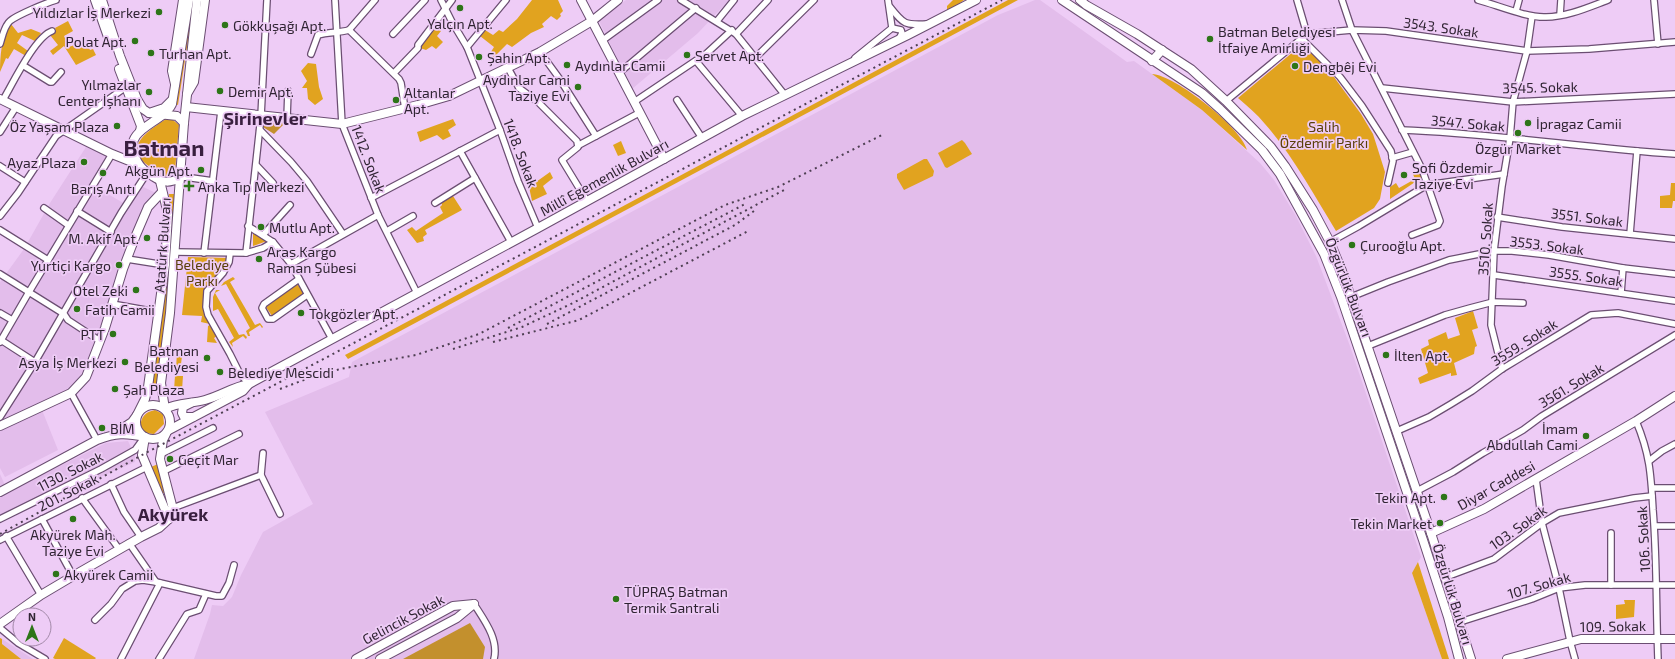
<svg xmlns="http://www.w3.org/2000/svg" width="1675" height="659" viewBox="0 0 1675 659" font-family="'Exo 2',sans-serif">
<rect width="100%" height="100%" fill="#eeccf6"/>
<!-- built -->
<g fill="#e3bdeb">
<path d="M 626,0 L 729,0 L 698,33 L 632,89 L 599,21 Z"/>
<path d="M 1035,0 L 1040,0 L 1127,62 L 1134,61 L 1202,110 L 1260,163 L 1274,180 L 1296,216 L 1316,256 L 1350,346 L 1421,557 L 1412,573 L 1442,659 L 194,659 L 210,614 L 212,605 L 223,606 L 232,597 L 241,575 L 263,532 L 313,504 L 265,412 L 349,377 L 352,362 L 998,15 Z"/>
<path d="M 86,147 L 108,156 L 96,187 L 125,204 L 137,184 L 156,193 L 139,242 L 129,260 L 114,294 L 93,375 L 78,393 L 0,423 L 0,282 L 24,249 L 50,203 Z"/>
<path d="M 42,410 L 58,450 L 5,477 L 0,468 L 0,431 Z"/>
<path d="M 128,441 L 135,456 L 135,462 L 0,521 L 0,474 L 8,492 L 106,443 Z"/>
<path d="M 0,638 L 2,639 L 33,659 L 0,659 Z"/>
</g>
<!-- green -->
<g fill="#e1a31f">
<path d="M 532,0 L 558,0 L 563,11 L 560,14 L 561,16 L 557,20 L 551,16 L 542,24 L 544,27 L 531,33 L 512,47 L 507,44 L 493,58 L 489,55 L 494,47 L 480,36 L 485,30 L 493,35 L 499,30 L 503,32 L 517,19 Z"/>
<path d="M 953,0 L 964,0 L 947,13 L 947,6 Z"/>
<path d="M 1008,0 L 1018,0 L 348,359 L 345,355 Z"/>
<path d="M 188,14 L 192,15 L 178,105 L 175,104 Z"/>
<path d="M 68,21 L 73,31 L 64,36 L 69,47 L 85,41 L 90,50 L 93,49 L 96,55 L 76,65 L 64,46 L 53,55 L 50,51 L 58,45 L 50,35 L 56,31 L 55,28 Z"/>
<path d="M 11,24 L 18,33 L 31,29 L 41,33 L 35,41 L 22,35 L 17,43 L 28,51 L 26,56 L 14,49 L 8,59 L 6,58 L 0,72 C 0,57 1,36 11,24 Z"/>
<path d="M 437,25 L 441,31 L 437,36 L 443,42 L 436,49 L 432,46 L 426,50 L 420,48 Z"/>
<path d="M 1299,47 L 1309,50 L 1326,66 L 1361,114 L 1373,134 L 1385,172 L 1380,199 L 1374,208 L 1336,231 C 1314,195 1293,156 1265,124 C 1257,114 1247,106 1238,98 Z"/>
<path d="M 308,63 L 316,64 L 319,87 L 323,99 L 315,105 L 308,99 L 307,88 L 302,88 L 307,81 L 301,71 Z"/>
<path d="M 1152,74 C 1175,75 1242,128 1247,150 L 1202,110 Z"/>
<path d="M 166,119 L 173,120 L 179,125 L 175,171 C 173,174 170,176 165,176 C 159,175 154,169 149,166 C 122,147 148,131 166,119 Z"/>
<path d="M 453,119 L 456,125 L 448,130 L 451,136 L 443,140 L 437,135 L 420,142 L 417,132 Z"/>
<path d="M 962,140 L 965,143 L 972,154 L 947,168 L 945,167 L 938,153 Z"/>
<path d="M 621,141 L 626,153 L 618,156 L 613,145 Z"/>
<path d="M 924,159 L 927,159 L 934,171 L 933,176 L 904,190 L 897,178 L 897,174 Z"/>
<path d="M 1417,170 L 1421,176 L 1421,178 L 1390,199 L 1390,187 L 1396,183 L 1399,188 L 1415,179 L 1412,172 Z"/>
<path d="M 550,172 L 553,178 L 543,186 L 547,194 L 532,201 L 529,187 Z"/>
<path d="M 1671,183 L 1675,183 L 1675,201 L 1673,201 L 1672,208 L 1660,208 L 1660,196 L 1670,195 Z"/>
<path d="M 169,194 L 177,194 L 172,257 L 158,384 L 154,385 L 152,384 L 171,216 Z"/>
<path d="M 453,196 L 462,210 L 425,230 L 427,234 L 423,237 L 424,241 L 417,243 L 407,230 L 412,227 L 416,231 L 443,213 L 440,207 L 442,205 L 441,201 Z"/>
<path d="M 253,230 L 267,241 L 253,246 Z"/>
<path d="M 188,257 L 229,258 L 217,278 L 206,288 L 204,311 L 210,324 L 201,322 L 202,316 L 182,315 Z"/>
<path d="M 233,277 L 235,279 L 230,282 L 255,325 L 260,323 L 263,327 L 262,328 L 260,325 L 249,332 L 250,336 L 248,336 L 246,331 L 250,328 L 226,284 L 221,286 L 224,282 Z"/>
<path d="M 297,284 L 304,293 L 272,316 L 266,307 Z"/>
<path d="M 216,290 L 220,290 L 215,293 L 239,335 L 244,334 L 247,337 L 246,339 L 243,336 L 232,343 L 233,347 L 229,342 L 234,338 L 218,309 L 213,311 L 213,297 Z"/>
<path d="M 1473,311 L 1478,328 L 1472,330 L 1477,346 L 1475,347 L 1474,354 L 1454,363 L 1457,375 L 1451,376 L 1451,373 L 1420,384 L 1418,378 L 1428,373 L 1421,349 L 1429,345 L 1428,340 L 1446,332 L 1448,339 L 1460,335 L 1455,318 Z"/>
<path d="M 210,325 L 217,336 L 214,338 L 217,343 L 207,342 L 208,326 Z"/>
<path d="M 180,348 L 183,348 L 181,364 L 184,365 L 184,369 L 176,369 L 177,352 Z"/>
<path d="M 175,376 L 183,376 L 182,390 L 174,390 Z"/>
<path d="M 155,410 L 163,414 L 164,424 L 154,434 L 144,433 L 140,427 C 141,417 145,412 155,410 Z"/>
<path d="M 158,464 L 165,492 L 164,493 L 162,493 L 151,467 Z"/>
<path d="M 1418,562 L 1449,659 L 1442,659 L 1412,573 Z"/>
<path d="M 1624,600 L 1635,600 L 1634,617 L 1616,619 L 1616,605 L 1625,604 Z"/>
<path d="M 0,638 L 2,639 L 2,644 L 21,659 L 0,659 Z"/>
<path d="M 64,638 L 96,658 L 95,659 L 55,659 L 53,658 Z"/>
</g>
<!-- forest -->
<g fill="#c3902d">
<path d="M 263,118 L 287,121 L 274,134 L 263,127 Z"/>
<path d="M 470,623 L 485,647 L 483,659 L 403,659 Z"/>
</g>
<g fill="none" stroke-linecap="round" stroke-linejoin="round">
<defs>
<g id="street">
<path d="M 335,0 L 342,124 L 378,215 L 417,293"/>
<path d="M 441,0 L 452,22 L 467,47 L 500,130 L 518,181 L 538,228"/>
<path d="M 681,0 L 736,34 L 784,94"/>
<path d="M 1297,0 L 1307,34"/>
<path d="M 1342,0 L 1352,30 L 1422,169 L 1440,221 L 1438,225 L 1412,235"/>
<path d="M 1478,0 C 1497,5 1527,18 1546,17 C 1567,17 1589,7 1608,0"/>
<path d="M 1654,0 L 1658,44"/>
<path d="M 890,7 C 904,25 905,25 927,24"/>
<path d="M 1516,11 L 1519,0"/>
<path d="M 1560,15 L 1561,0"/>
<path d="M 717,21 L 734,0"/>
<path d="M 892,28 L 901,30 L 902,33 L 899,39"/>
<path d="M 349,30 L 375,0"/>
<path d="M 393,34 L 425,0"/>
<path d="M 736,34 L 768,0"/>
<path d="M 1301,38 L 1340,77 L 1362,106 L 1391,151 L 1393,161 L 1388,183"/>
<path d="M 603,40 L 658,0"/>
<path d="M 0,44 C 2,38 4,26 10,21 C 17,15 46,3 56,0"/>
<path d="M 467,47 L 506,0"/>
<path d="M 540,52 L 559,78 L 596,136"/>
<path d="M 311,54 L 318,35 C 329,32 338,33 349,30 L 399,79 L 401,83 L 405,109"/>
<path d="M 756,57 L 814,0"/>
<path d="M 855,58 L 892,28 L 888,0"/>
<path d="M 696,61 L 742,116"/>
<path d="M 24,66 L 50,82 L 52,82 L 61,72"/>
<path d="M 508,68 L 519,88 L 538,102 L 577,141 L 578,147 L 562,160 L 587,201"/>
<path d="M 394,73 L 418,48 L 418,45 L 452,0"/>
<path d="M 619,73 L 696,8"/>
<path d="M 1382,88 L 1513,102 L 1675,94"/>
<path d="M 3,100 C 13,83 35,37 52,31"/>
<path d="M 677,100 L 702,138"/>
<path d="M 1226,101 L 1307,34 L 1352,30 L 1386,31 L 1527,51 L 1589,49 L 1675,42"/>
<path d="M 634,102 L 707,53 L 732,30"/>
<path d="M 287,118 L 288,91"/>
<path d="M 260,130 L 291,162 L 307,181 L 343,234"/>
<path d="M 1402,130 C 1493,133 1584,148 1675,154"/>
<path d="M 0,132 L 16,107"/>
<path d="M 579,145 L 639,113"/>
<path d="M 460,151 L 511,242"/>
<path d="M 1392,158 L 1413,152"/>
<path d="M 0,166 L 25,182"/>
<path d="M 257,166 L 273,183"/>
<path d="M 180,178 L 185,177 L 213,181"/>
<path d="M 371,198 L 500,130"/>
<path d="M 435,203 L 475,178"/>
<path d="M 44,208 L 68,225"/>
<path d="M 77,211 L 111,232"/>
<path d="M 0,216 L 18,193 L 56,136 L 126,87"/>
<path d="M 1497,217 L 1562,227 L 1675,239"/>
<path d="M 248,226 L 273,242 L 291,264 L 332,339"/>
<path d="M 0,230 L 48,260"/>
<path d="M 387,231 L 413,216"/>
<path d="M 1630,234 L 1637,151"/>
<path d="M 263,235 L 290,205"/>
<path d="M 1330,242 L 1359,226 L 1427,185 L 1504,174"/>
<path d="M 175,252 L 246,253 L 263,248 L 273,242"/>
<path d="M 204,253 L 221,111"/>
<path d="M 246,253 L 261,116 L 267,0"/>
<path d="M 230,254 L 229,262 L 223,273 L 207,291 L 206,307 L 208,315 L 230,354 L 240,374 L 249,384"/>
<path d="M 127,259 L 165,265"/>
<path d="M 291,264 L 378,215"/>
<path d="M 0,274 L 64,314 L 68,320 L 100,341"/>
<path d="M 1494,275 L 1675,301"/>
<path d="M 299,279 L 264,304 L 262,308 L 268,319 L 273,319 L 307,295"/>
<path d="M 1621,293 L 1623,268"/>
<path d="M 1351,297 L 1388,282 L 1449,260 L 1494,251 L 1512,251 L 1549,255 L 1623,268 L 1675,274"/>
<path d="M 112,304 L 151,311"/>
<path d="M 0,313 L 12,320"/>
<path d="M 1,340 L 35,362"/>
<path d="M 0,342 L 29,292 L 112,154"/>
<path d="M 1368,346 L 1445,315 L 1470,308 L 1493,302 L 1523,303"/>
<path d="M 1502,369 L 1491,325 L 1494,251 L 1502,186 L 1510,138 L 1513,102 L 1527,51 L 1532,16"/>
<path d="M 71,393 L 97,440"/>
<path d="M 0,417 L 35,362 L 121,213 L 147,173"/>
<path d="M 1636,421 C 1650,454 1651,475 1653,510 C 1657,559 1656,609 1658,659"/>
<path d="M 1397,431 L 1429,417 L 1451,404 L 1472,391 L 1502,369 L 1591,315 L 1618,313 L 1675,324"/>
<path d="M 263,453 L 261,475 L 280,514"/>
<path d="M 161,454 L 213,428"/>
<path d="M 1649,461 L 1662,451 L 1675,444"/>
<path d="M 164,471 L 239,434"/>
<path d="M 1536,479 L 1542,523 L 1559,588 L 1570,641 L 1575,659"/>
<path d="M 111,484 L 124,512 L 141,537"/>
<path d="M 1652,488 L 1675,488"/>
<path d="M 1417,491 L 1453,472 L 1483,453 L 1523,430 L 1542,416 L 1675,335"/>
<path d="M 82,498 L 119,549"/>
<path d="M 170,509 L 261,475"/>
<path d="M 0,519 L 101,469 L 135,450 L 143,439"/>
<path d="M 42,519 L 73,576"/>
<path d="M 1655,526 L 1675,526"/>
<path d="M 6,536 L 41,595"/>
<path d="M 0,540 L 147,467"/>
<path d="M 129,543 L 156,582"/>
<path d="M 1446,577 L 1494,559 L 1542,523 L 1559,513 L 1634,498 L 1652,496"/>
<path d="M 1611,585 L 1611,533"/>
<path d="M 474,604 C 484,620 499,639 494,659"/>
<path d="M 95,620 L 111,604 L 122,589 L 135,581 L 143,580 L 156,582 L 216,596 L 222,596 L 229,583 L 234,565"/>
<path d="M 1460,622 L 1532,599 L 1559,588 L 1585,585 L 1675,585"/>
<path d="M 0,628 L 18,643 L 45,659"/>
<path d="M 121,659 L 160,583"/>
<path d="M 159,659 L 187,614 L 199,610 L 206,594"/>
</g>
<g id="secondary">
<path d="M 95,0 L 108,37"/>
<path d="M 102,0 L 120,56 L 137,99 L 143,109 L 149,113 L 164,108 L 172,100"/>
<path d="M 581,0 L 664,159"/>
<path d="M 1152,61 L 1162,50"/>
<path d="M 119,69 L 141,126 L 140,131"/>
<path d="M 175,84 L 172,71 L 183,0"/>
<path d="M 187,94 L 194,82 L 205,0"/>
<path d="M 0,99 L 112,154 L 137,164"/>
<path d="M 186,107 L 342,124 L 418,105 L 449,96 L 540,52 L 592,21 L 618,0"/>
<path d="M 0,426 L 71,393 L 86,377 L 105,328 L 123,269 L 136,235 L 148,207 L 162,192"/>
<path d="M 114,434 L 132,422 L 137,415"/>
<path d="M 0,492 L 97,440 C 116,433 125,433 145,437 L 142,455 L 169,519"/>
<path d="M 1431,533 L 1484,509 L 1636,421 L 1675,396"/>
<path d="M 0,624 L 41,595 L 73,576 L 141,537 L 159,528 L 172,516 L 173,509 L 160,459 L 163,440 L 166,434"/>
<path d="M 356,659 L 453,606 L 474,604"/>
<path d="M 380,659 L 457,618 L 474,604"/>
<path d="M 1507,659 L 1581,639 L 1675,639"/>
</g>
<g id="primary">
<path d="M 197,0 L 184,123 L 170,313 L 161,383 L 165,409 C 178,402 191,404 205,400 C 220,396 233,387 249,384 L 538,228 L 742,116 L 908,35 L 976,0"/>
<path d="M 1062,0 L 1202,93 L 1220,109 L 1262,150 L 1280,174 L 1324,254 L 1341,297 L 1423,540 L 1448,617 L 1459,659"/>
<path d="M 1080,0 L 1086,5 L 1137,34 L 1191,69 L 1226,101 L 1271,147 L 1285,166 L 1313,210 L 1330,242 L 1342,271 L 1431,533 L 1471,659"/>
<path d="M 149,113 L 177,116 L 184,123"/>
<path d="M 180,178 C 170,183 163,183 154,177 C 144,171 138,166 134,154 C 124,129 163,123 172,104 L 189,0"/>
<path d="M 191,403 L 183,407 L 182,413 L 184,417 L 193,417"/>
<circle cx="153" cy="422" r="17"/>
<path d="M 137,415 L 145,399 L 148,387 L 165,265 L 168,214 L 160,181"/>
<path d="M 169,430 L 243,391 L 249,384"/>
</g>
</defs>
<!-- street casing -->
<use href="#street" stroke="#6b4e72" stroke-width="8"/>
<!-- secondary casing -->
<use href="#secondary" stroke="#6b4e72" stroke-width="10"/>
<!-- primary casing -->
<use href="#primary" stroke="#6b4e72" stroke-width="10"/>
<!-- street -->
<use href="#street" stroke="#fff" stroke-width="5.5"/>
<!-- secondary -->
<use href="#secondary" stroke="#fff" stroke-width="8"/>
<!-- primary -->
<use href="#primary" stroke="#fff" stroke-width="8"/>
<!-- rail -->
<g stroke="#4e3f52" stroke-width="2" stroke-dasharray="2 4" stroke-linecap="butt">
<path d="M 547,324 L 735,225 L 754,211"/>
<path d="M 508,328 L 747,203"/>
<path d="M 493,342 L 579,320 L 750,230"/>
<path d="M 453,349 L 522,327 L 573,303 L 784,190"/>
<path d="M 280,389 L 309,378 L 340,369 L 416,355 L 479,334 L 725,205 L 778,187 L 884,134"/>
<path d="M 0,534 L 142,455 L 1002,0"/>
</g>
</g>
<!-- markers -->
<g fill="#2d7518" stroke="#eeccf6" stroke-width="1.5">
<circle cx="460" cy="8" r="4"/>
<circle cx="159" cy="12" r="4"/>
<circle cx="225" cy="25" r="4"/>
<circle cx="1210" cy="39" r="4"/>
<circle cx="135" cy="41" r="4"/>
<circle cx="151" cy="53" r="4"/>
<circle cx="687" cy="55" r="4"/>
<circle cx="479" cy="57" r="4"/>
<circle cx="567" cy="65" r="4"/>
<circle cx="1295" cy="66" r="4"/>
<circle cx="578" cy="87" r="4"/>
<circle cx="220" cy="91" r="4"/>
<circle cx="149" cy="92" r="4"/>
<circle cx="396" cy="100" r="4"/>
<circle cx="1528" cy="123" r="4"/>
<circle cx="117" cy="126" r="4"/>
<circle cx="1518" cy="133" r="4"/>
<circle cx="84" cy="162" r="4"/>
<circle cx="201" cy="170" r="4"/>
<circle cx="103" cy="173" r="4"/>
<circle cx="1404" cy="175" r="4"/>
<path d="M187 180h4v4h4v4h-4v4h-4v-4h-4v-4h4z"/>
<circle cx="261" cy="227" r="4"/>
<circle cx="147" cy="238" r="4"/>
<circle cx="1352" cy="245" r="4"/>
<circle cx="259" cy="259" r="4"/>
<circle cx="119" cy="265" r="4"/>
<circle cx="136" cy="290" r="4"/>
<circle cx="77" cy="309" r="4"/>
<circle cx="301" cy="313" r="4"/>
<circle cx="113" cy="334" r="4"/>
<circle cx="1386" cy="355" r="4"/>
<circle cx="207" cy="358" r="4"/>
<circle cx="125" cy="362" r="4"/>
<circle cx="220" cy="372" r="4"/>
<circle cx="115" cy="389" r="4"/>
<circle cx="102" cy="428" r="4"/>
<circle cx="1586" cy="436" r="4"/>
<circle cx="170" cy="459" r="4"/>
<circle cx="1444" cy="497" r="4"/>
<circle cx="73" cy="519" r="4"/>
<circle cx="1440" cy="523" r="4"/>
<circle cx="56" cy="574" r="4"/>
<circle cx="616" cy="599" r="4"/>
</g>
<g text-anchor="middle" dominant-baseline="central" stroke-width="3.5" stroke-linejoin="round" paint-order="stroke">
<!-- poi labels -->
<g font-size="14" fill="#302433" stroke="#eeccf6" text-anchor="start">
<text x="151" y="12" text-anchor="end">Yıldızlar İş Merkezi</text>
<text x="460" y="23" text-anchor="middle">Yalçın Apt.</text>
<text x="233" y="25">Gökkuşağı Apt.</text>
<text x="1218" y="31">Batman Belediyesi<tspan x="1218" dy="16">İtfaiye Amirliği</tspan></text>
<text x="127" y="41" text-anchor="end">Polat Apt.</text>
<text x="159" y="53">Turhan Apt.</text>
<text x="695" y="55">Servet Apt.</text>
<text x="487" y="57">Şahin Apt.</text>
<text x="575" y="65">Aydınlar Camii</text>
<text x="1303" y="66">Dengbêj Evi</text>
<text x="570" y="79" text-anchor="end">Aydınlar Cami<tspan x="570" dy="16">Taziye Evi</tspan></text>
<text x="141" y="84" text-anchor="end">Yılmazlar<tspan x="141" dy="16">Center İşhanı</tspan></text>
<text x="228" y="91">Demir Apt.</text>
<text x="404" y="92">Altanlar<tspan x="404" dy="16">Apt.</tspan></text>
<text x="1536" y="123">İpragaz Camii</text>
<text x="109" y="126" text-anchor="end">Öz Yaşam Plaza</text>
<text x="1518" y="148" text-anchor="middle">Özgür Market</text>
<text x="76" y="162" text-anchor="end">Ayaz Plaza</text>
<text x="1412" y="167">Sofi Özdemir<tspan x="1412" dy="16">Taziye Evi</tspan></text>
<text x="193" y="170" text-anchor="end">Akgün Apt.</text>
<text x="198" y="186">Anka Tıp Merkezi</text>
<text x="103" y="188" text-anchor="middle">Barış Anıtı</text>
<text x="269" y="227">Mutlu Apt.</text>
<text x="139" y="238" text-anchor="end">M. Akif Apt.</text>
<text x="1360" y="245">Çurooğlu Apt.</text>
<text x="267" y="251">Aras Kargo<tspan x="267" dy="16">Raman Şübesi</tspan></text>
<text x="111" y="265" text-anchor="end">Yurtiçi Kargo</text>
<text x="128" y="290" text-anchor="end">Otel Zeki</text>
<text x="85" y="309">Fatih Camii</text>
<text x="309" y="313">Tokgözler Apt.</text>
<text x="105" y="334" text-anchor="end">PTT</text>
<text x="199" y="350" text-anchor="end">Batman<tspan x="199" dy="16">Belediyesi</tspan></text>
<text x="1394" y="355">İlten Apt.</text>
<text x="117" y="362" text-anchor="end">Asya İş Merkezi</text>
<text x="228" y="372">Belediye Mescidi</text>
<text x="123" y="389">Şah Plaza</text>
<text x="110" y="428">BİM</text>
<text x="1578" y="428" text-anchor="end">İmam<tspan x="1578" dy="16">Abdullah Cami</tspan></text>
<text x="178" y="459">Geçit Mar</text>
<text x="1436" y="497" text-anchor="end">Tekin Apt.</text>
<text x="1432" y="523" text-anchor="end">Tekin Market</text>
<text x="73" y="534" text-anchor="middle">Akyürek Mah.<tspan x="73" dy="16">Taziye Evi</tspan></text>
<text x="64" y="574">Akyürek Camii</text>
<text x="624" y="591">TÜPRAŞ Batman<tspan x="624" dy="16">Termik Santrali</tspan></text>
</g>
<!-- street labels -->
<g font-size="14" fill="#302433" stroke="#eeccf6">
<text transform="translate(1441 27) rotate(8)">3543. Sokak</text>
<text transform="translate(1540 87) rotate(-1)">3545. Sokak</text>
<text transform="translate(1468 123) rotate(5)">3547. Sokak</text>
<text transform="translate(521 153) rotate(69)">1418. Sokak</text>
<text transform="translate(369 159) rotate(69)">1412. Sokak</text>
<text transform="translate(604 177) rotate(-29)">Millî Egemenlik Bulvarı</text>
<text transform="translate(1587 217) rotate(7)">3551. Sokak</text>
<text transform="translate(1485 239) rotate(-86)">3510. Sokak</text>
<text transform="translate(162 245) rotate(-86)">Atatürk Bulvarı</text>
<text transform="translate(1547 245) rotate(7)">3553. Sokak</text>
<text transform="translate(1586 276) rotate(8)">3555. Sokak</text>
<text transform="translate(1349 287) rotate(69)">Özgürlük Bulvarı</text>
<text transform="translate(1524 342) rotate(-32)">3559. Sokak</text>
<text transform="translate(1571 385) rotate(-31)">3561. Sokak</text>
<text transform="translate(70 471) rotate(-27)">1130. Sokak</text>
<text transform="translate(1496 485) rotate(-29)">Diyar Caddesi</text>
<text transform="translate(68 492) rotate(-27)">201. Sokak</text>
<text transform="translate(1518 527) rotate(-35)">103. Sokak</text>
<text transform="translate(1643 539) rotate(-93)">106. Sokak</text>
<text transform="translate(1539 585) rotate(-16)">107. Sokak</text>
<text transform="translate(1453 594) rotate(73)">Özgürlük Bulvarı</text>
<text transform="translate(403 619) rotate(-28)">Gelincik Sokak</text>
<text transform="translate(1613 626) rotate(-1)">109. Sokak</text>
</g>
<!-- park labels -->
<g font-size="14" fill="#593f09" stroke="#eeccf6">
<text x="1324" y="126">Salih<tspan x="1324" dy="16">Özdemir Parkı</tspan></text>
<text x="202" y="264">Belediye<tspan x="202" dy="16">Parkı</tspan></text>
</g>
<!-- district labels -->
<g font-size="18" font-weight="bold" fill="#391f3f" stroke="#eeccf6">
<text x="265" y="118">Şirinevler</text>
<text x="173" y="514">Akyürek</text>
</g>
<!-- town labels -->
<g font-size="22" font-weight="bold" fill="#391f3f" stroke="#eeccf6">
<text x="164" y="147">Batman</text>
</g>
</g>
<!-- north arrow -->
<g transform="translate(32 627)"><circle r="19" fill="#eeccf6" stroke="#a289a8"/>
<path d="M0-3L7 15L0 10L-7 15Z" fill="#2d7518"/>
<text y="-6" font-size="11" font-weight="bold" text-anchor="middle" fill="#302433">N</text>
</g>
</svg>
